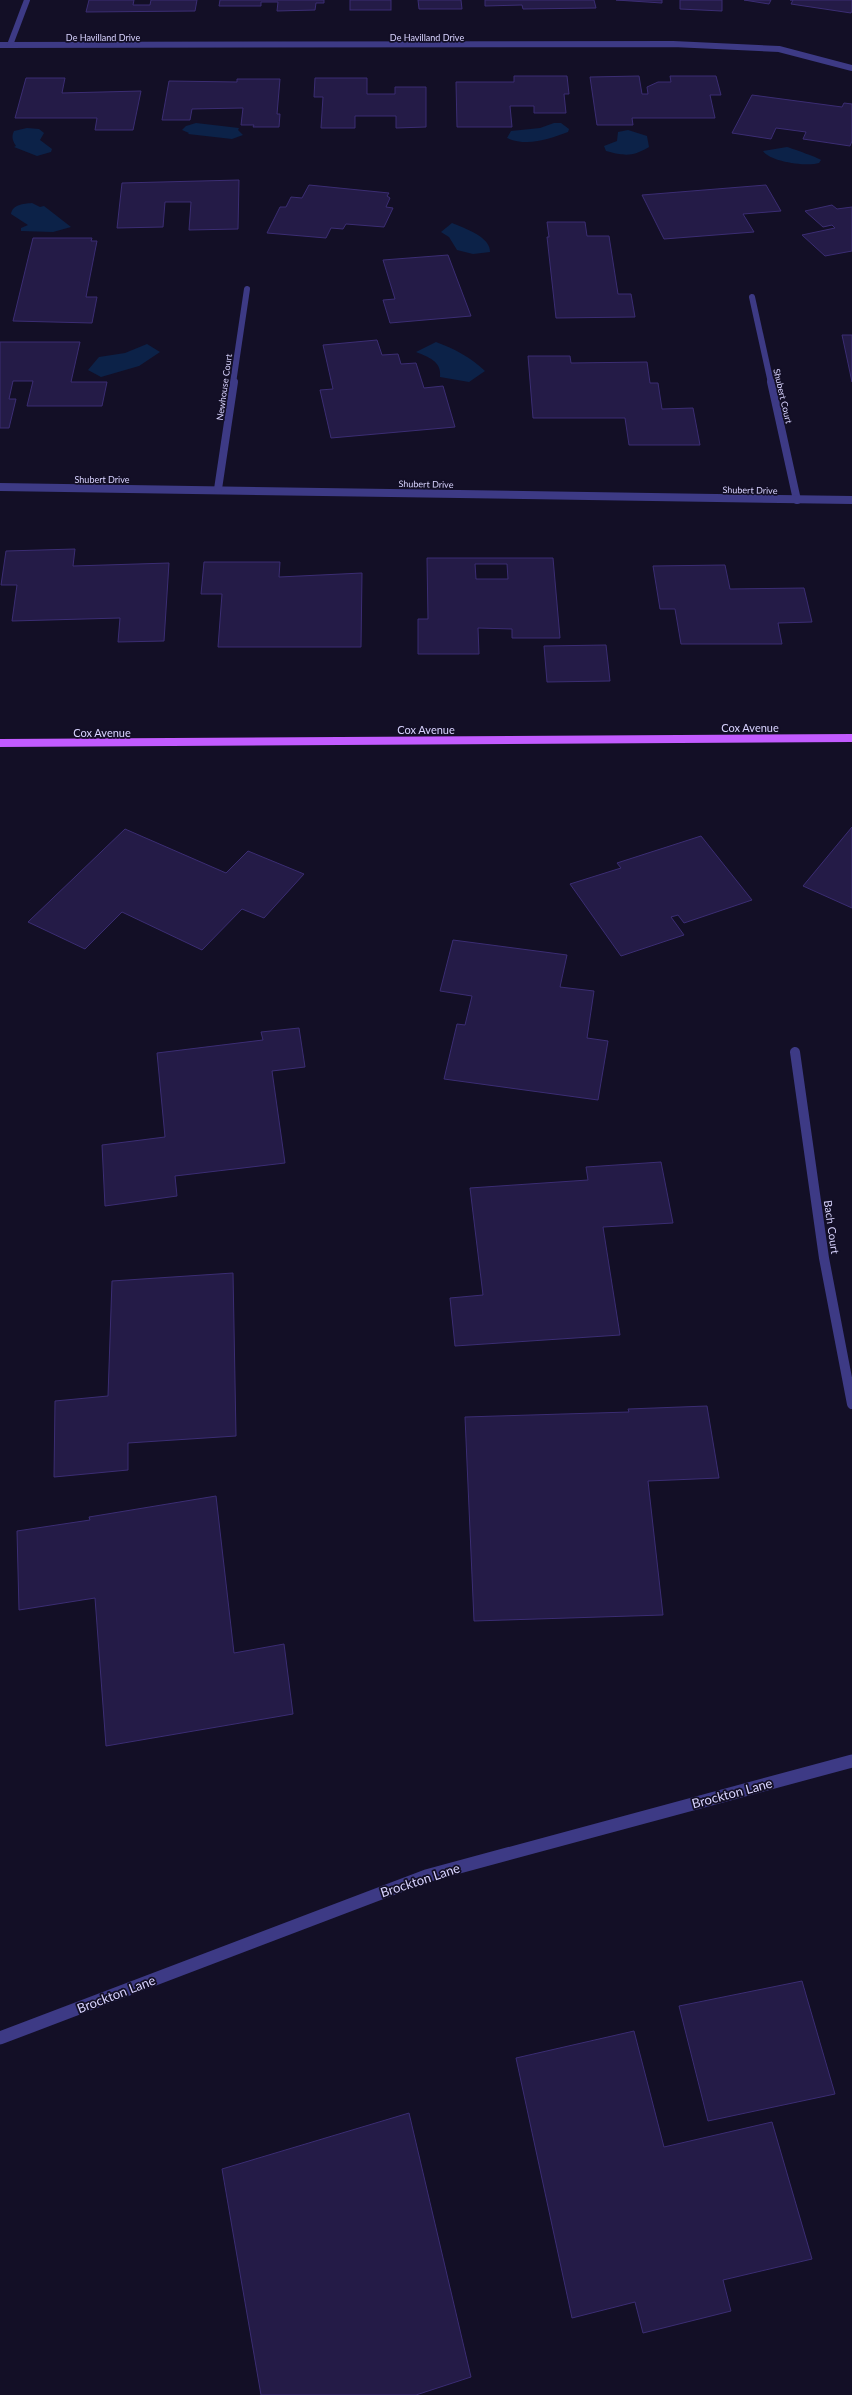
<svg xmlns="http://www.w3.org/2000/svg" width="852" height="2395" viewBox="0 0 852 2395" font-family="Lato,sans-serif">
<rect width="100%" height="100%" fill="#130f26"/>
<!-- water -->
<g fill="#0c2248">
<path d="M 196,123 L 239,128 L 238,130 L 243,135 L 232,139 L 188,134 L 189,133 L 182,130 L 186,126 Z"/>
<path d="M 554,123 L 561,123 L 569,129 L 568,132 C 549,139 528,147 507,138 L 511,131 L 540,128 Z"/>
<path d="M 27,128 L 39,129 L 44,133 L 40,140 L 52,149 L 51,152 L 37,156 L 14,147 L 16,146 C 13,141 11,137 14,131 Z"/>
<path d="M 628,130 L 647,136 L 649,147 C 632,157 625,156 606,151 L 604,146 L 617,141 L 618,132 Z"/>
<path d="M 787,147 C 791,148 819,158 821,160 L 819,163 C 808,167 770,162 763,151 Z"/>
<path d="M 32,203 L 40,207 L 44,206 L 71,227 L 53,232 L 21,231 L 21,228 L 28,225 L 11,214 C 13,204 23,204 32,203 Z"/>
<path d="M 452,223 C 464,228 491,237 490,252 L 473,254 L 457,250 L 449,237 L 441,232 Z"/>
<path d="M 436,342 C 455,349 470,357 485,371 L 469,382 L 440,377 C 442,361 428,357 416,352 Z"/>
<path d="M 147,344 L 160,352 L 139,366 L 101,377 L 88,370 L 99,357 L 125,353 Z"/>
</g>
<!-- building -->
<g fill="#241b47" stroke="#3b2d73" fill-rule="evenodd">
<path d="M 89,0 L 134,0 L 133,5 L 150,5 L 151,0 L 197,0 L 195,11 L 86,12 Z"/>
<path d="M 220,0 L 324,0 L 324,3 L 316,3 L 315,10 L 277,11 L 278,2 L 261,2 L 261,6 L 219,6 Z"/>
<rect x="350" y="0" width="41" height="10"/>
<path d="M 418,0 L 461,0 L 462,9 L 419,9 Z"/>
<path d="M 485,0 L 594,0 L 596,8 L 523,9 L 522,5 L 485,6 Z"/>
<path d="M 616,0 L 662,0 L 662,3 Z"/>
<path d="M 680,0 L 722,0 L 722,11 L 680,9 Z"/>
<path d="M 744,0 L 771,0 L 769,4 Z"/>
<path d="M 790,0 L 852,0 L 852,11 L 851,13 L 791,4 L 793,0 Z"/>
<path d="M 514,76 L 567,76 L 569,94 L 564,94 L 566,113 L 534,113 L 534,106 L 510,106 L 512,127 L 457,127 L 456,82 L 514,82 Z"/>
<path d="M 639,76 L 642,94 L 648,94 L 647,87 L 658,82 L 671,82 L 670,76 L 716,76 L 721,95 L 710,95 L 715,118 L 632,118 L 633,125 L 597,125 L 590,77 Z"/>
<path d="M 26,78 L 65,78 L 62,93 L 141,91 L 133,130 L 95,130 L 97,118 L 15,118 Z"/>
<path d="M 315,78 L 367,78 L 367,94 L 395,94 L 395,87 L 426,87 L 426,127 L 396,128 L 396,116 L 355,116 L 355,128 L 321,128 L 323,97 L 314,97 Z"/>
<path d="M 237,79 L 280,79 L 277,114 L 280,114 L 279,127 L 253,127 L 254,125 L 241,125 L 243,108 L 192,109 L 190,120 L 162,120 L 169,81 L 237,82 Z"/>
<path d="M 752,95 L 842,107 L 844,103 L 852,104 L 852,141 L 850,146 L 803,139 L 806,132 L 776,128 L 771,139 L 732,133 Z"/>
<path d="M 239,180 L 238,229 L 189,230 L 191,202 L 165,202 L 163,227 L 117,228 L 122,183 Z"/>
<path d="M 309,185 L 389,193 L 387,196 L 390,198 L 386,207 L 393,208 L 384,227 L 346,224 L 343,229 L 331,228 L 326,238 L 267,233 L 280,207 L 286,207 L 291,197 L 302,198 Z"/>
<path d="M 766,185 L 781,211 L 743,214 L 754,232 L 664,239 L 642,195 Z"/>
<path d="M 832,205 L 837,209 L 852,207 L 852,251 L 825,256 L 802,235 L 835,228 L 832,225 L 823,227 L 805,211 Z"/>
<path d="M 547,222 L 585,222 L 587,236 L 609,236 L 618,294 L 631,294 L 635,317 L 556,318 L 547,237 L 549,237 Z"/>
<path d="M 33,238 L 92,238 L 91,241 L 97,241 L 86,297 L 97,297 L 92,323 L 13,321 Z"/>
<path d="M 448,255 L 471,316 L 390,323 L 383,300 L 395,299 L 383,260 Z"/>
<path d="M 842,335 L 852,335 L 852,382 Z"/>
<path d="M 377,340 L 382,355 L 398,354 L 401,364 L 416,363 L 424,388 L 443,386 L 455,427 L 331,438 L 320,390 L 333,389 L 323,345 Z"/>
<path d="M 0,342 L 80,342 L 71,382 L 107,382 L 102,406 L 27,406 L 33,381 L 13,381 L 9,399 L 16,399 L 9,428 L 0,428 Z"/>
<path d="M 528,356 L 570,356 L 571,363 L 647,362 L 650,383 L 658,383 L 662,409 L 693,408 L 700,445 L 629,445 L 625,418 L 533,418 Z"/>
<path d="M 75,549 L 73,566 L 169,563 L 164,641 L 118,642 L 120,618 L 12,621 L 17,585 L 1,585 L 6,551 Z"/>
<path d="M 427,558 L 553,558 L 560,638 L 512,638 L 512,629 L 478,628 L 479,654 L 418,654 L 418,619 L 428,619 ZM 475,564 L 507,564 L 508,579 L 476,579 Z"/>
<path d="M 204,562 L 280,562 L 279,577 L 362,573 L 361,647 L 218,647 L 222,594 L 201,594 Z"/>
<path d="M 725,565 L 730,589 L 804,588 L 812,622 L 778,623 L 782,644 L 681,644 L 675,609 L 660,609 L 653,566 Z"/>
<path d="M 606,645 L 610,681 L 547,682 L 544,646 Z"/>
<path d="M 852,827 L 852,908 L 803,886 Z"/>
<path d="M 125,829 L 226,873 L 248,851 L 304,874 L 264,918 L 242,909 L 202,950 L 122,912 L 85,949 L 28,922 Z"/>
<path d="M 701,836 L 752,900 L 684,923 L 678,915 L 671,917 L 684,935 L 621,956 L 570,884 L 621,868 L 617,863 Z"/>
<path d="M 453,940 L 567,955 L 560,987 L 594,991 L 587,1038 L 608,1041 L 598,1100 L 444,1079 L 457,1024 L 465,1025 L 472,996 L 440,991 Z"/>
<path d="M 299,1028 L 305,1067 L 272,1071 L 285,1163 L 175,1176 L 177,1196 L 105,1206 L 102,1145 L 165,1137 L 157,1053 L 263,1040 L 261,1032 Z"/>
<path d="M 661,1162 L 673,1223 L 603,1227 L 620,1335 L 455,1346 L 450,1298 L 483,1295 L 470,1188 L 588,1180 L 586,1167 Z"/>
<path d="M 233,1273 L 236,1436 L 128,1443 L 128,1470 L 54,1477 L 55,1401 L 108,1396 L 112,1281 Z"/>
<path d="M 707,1406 L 719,1478 L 648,1481 L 663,1615 L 474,1621 L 465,1417 L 629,1412 L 628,1409 Z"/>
<path d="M 216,1496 L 234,1653 L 284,1644 L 293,1714 L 106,1746 L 95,1598 L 19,1610 L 17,1531 L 90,1520 L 89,1517 Z"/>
<path d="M 802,1981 L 835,2094 L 708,2121 L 679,2006 Z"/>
<path d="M 634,2031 L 664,2147 L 772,2122 L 812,2259 L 723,2280 L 731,2311 L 643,2333 L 635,2302 L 572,2318 L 516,2058 Z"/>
<path d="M 409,2113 L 471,2377 L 416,2395 L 261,2395 L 222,2169 Z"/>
</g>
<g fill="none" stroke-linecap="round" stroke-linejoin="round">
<!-- minor-far3 -->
<g stroke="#3d3a85" stroke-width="6">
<path d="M 0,45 L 673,44 L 779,49 L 852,68"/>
<path d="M 10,45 L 27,0"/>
<path d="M 752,297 L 771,383"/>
<path d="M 233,383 L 247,289"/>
</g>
<!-- minor-far2 -->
<g stroke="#3d3a85" stroke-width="8">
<path d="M 771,382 L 797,500"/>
<path d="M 0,487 L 852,500"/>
<path d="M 218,489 L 234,382"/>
</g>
<!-- minor-far1 -->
<path stroke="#3d3a85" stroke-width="10" d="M 795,1052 L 824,1258 L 852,1404"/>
<!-- minor -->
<path stroke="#3d3a85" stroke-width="13" d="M 0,2038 L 426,1876 L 852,1761"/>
<!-- major -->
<path stroke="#c25bff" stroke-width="8" d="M 0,743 L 852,738"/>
</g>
<g text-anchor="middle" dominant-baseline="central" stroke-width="3.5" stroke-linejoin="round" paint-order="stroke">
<!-- far-street labels -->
<g font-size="9" fill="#d9d4ff" stroke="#130f26">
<text x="103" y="37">De Havilland Drive</text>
<text x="427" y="37">De Havilland Drive</text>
<text transform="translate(224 387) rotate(-82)">Newhouse Court</text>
<text transform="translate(783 396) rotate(77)">Shubert Court</text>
<text x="102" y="479">Shubert Drive</text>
<text transform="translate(426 484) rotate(1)">Shubert Drive</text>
<text transform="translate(750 490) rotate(1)">Shubert Drive</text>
</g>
<!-- street labels -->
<g font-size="11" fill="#d9d4ff" stroke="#130f26">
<text x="750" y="727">Cox Avenue</text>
<text x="426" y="729">Cox Avenue</text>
<text x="102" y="732">Cox Avenue</text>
<text transform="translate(832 1227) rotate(82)">Bach Court</text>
</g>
<!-- near-street labels -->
<g font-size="13" fill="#d9d4ff" stroke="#130f26">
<text transform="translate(732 1793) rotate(-15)">Brockton Lane</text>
<text transform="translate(420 1880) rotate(-18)">Brockton Lane</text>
<text transform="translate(116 1994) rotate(-21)">Brockton Lane</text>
</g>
</g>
</svg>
